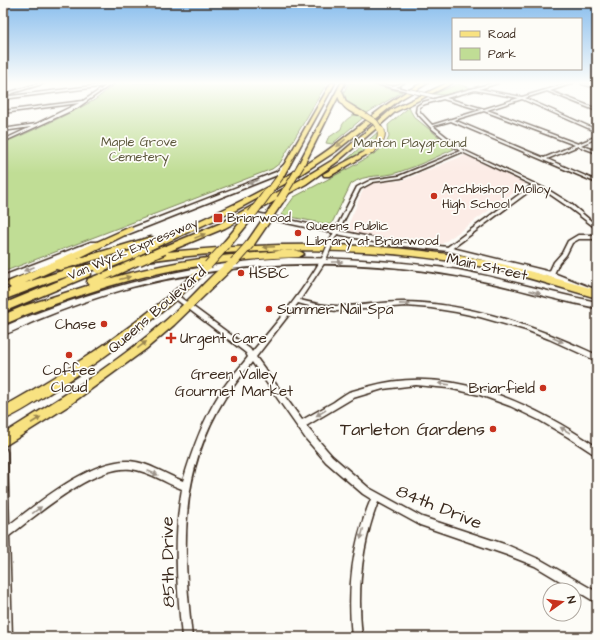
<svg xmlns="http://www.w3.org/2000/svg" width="600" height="640" viewBox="0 0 600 640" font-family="'Architects Daughter',sans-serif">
<rect width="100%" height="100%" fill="#fdfcf7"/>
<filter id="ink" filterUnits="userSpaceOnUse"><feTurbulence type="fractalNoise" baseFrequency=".025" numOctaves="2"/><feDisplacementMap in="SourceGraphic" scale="8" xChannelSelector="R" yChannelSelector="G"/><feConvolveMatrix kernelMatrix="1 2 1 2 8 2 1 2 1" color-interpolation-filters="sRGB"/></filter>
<g filter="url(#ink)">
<!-- built -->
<path fill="#fcece6" d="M 465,155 L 526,184 L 442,244 L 373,237 L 346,230 L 363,190 L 370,184 L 404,180 Z"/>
<!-- green -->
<g fill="#c0dd95" stroke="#7e845a">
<path d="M 119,83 L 327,83 L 280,163 L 272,169 L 3,272 L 3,143 C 33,131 62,117 91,102 C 101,97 108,87 119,83 Z"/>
<path d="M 348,83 L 366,83 L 402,92 L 367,113 L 348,105 L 342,97 Z"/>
<path d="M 458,84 L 471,88 L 444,95 L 434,94 Z"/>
<path d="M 410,108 L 410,110 L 414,117 L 454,149 C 436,157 418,166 399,172 C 383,178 366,173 351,184 L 331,225 L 281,215 L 294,197 L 353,166 L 377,152 L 386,144 L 389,137 L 388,125 L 407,109 Z"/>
<path d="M 357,114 L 364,117 L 332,144 L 326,143 L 328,138 L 341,129 C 342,122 350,116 357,114 Z"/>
<path d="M 379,131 C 379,148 358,155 345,161 Z"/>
</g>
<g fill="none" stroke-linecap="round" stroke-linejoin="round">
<defs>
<g id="street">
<path d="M 40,83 L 45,83 L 6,95 L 4,94 Z"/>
<path d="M 110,83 L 113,83 L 77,108 L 3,142 L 3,140 L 31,127 L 3,131 L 3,129 L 36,124 L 79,103 L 3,113 L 3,111 L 83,101 L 106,86 L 3,99 L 3,97 L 108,84 Z"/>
<path d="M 372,83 C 379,83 385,86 392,86 C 396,86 400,83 404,83 L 396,87 L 408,90 L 407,91 Z"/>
<path d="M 493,83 L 498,83 L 479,89 L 522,97 L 569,83 L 573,83 L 550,91 L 597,109 L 597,111 L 547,91 L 525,98 L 597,130 L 597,132 L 522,99 L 487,110 L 578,144 L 597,136 L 597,138 L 581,145 L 597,151 L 597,153 L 578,146 L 547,159 L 597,181 L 597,183 L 451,121 L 433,126 L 463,150 L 550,191 L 571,204 L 597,226 L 597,229 L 567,206 L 548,193 L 535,187 L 450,250 L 446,250 L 446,248 L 532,185 L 462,152 L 401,178 L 373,182 L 360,189 L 334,240 L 334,241 L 330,241 L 330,240 L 357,187 L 371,180 L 399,176 L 460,151 L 430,127 L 416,112 L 417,106 L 423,102 ZM 475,90 L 519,98 L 484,109 L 446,98 ZM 443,99 L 481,110 L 432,125 L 420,112 L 419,107 L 425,104 ZM 484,111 L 575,145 L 544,158 L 454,120 Z"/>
<path d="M 578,235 L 597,235 L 597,239 L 579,239 L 572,243 L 566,255 L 559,263 L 553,276 L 549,276 L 548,275 L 554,262 L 562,253 L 568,241 Z"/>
<path d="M 324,257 L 327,259 L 325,262 L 300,300 C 312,303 324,306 336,306 C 359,307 382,301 406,302 C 473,304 537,327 597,355 L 597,361 L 549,339 L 526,330 L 480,317 L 456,312 L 431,308 L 406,306 L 337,311 L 320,309 L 298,303 L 256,357 L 302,420 C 313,414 323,408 334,402 C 339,398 344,395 349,392 C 355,390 361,389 367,387 C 449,363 530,402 597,447 L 597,456 L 568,437 L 539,420 L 510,406 L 480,395 L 448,388 L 416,385 L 383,389 L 353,398 L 306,426 L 332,456 L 369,488 L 422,517 L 507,545 L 541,560 L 597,592 L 597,603 L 535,566 L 507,555 L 420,525 L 378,502 C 361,546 357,591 362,637 L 352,637 C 347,588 352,545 371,499 L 363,494 L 326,462 L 306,439 L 252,362 C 243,374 233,386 225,398 C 177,475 183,552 192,637 L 182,637 C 177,587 173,538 182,489 C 165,483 149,471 131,469 C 94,465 38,514 9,536 L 12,637 L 3,637 L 3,448 L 6,449 L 7,452 L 9,525 C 38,503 91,459 129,461 C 148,462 166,475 183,481 C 192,450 203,420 220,393 C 228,380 239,369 248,357 L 246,353 L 173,297 L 172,296 L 173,295 L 177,295 L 250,349 L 252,352 C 277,322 303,292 322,258 Z"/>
</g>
<g id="secondary">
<path d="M 581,83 L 597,86 L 597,88 L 582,84 Z"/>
<path d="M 287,162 L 290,164 L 280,174 L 126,235 L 120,235 L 119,233 L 276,172 Z"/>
<path d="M 252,212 L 383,240 L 448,247 L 551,272 L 597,290 L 597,296 L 549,277 L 448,251 L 383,244 L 250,215 L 249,214 Z"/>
<path d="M 91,242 L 97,242 L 98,244 L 97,246 L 3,282 L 3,276 Z"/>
<path d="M 289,258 C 346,258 402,261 458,270 C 505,279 550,293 597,302 L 597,308 C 550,299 504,284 457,276 C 347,257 240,260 132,287 C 100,296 68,307 37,320 C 25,325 15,331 3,335 L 3,327 C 94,288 189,263 289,258 Z"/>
</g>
<g id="primary">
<path d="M 331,83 L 335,83 L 283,177 L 278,178 L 277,177 Z"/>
<path d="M 341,83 L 345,83 L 304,165 L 299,166 L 298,165 Z"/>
<path d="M 588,83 L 597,84 L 597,86 L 588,84 Z"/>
<path d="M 278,197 L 281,197 L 285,199 L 253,246 L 247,246 L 247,242 Z"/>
<path d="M 249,212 L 255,212 L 256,214 L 229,247 L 223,247 L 222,245 L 223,243 Z"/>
<path d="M 234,259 L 237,260 L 238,262 L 237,264 L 174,325 L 146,349 L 68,406 L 3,447 L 3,434 C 67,394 132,354 186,302 C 196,293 223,262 234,259 Z"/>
<path d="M 208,262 L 212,265 L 211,267 C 163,315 110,355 53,391 C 37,401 20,413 3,420 L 3,407 C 76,366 145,321 205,263 Z"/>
</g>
<g id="highway">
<path d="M 422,83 L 428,83 L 399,100 L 336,151 L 292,180 L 236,210 L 139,255 L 162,253 L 159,250 L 161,248 L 219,224 L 300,180 L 333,160 L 391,110 L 447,83 L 453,83 L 395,112 L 337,162 L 306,184 L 225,228 L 167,252 C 274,242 382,240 488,261 C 525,269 561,280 597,290 L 597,298 C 561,288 525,276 489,268 C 378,245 251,246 139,262 L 138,265 L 105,280 C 159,264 215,255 271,252 C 279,251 298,248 304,254 L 299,257 C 235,259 171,267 109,286 C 81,295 53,304 25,315 C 18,318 11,322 3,324 L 3,315 L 24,306 L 90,285 L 87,282 L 88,279 L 125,264 L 88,271 L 91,274 L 89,276 L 3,312 L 3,304 L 78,273 L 53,281 L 3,300 L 3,292 L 11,288 L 7,285 L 8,282 L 128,228 L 131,227 L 135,230 L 77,259 L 151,237 L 154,238 L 155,241 C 210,216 265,192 315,159 C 352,135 382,103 422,83 ZM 149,244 L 133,251 L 131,253 L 135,256 L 68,269 L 25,283 L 56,269 L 60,270 Z"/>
<path d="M 593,83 L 597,83 L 597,85 Z"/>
<path d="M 338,90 L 342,91 L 346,102 L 364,113 L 364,115 C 351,116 336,103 338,90 Z"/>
<path d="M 366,151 L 371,152 L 330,176 L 324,176 L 323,174 Z"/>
</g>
</defs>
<!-- street casing -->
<use href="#street" stroke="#3b2a1e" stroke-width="3"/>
<!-- secondary casing -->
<use href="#secondary" stroke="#3b2a1e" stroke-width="3"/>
<!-- primary casing -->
<use href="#primary" stroke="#3b2a1e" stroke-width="3"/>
<!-- highway casing -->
<use href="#highway" stroke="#3b2a1e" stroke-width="3"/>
<!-- street -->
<use href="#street" fill="#fdfcf7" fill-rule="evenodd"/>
<!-- secondary -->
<use href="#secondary" fill="#fdfcf7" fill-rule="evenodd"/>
<!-- primary -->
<use href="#primary" fill="#f8e281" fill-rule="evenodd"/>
<!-- highway -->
<use href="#highway" fill="#f8e281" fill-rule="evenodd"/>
<defs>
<path id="rail" d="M 3,86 L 12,83"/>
</defs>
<!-- rail casing -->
<use href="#rail" stroke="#3b2a1e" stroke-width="1.5"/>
<!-- rail -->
<use href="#rail" stroke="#fdfcf7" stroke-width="1" stroke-dasharray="3.5" stroke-linecap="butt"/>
<defs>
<path id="street-bridge-far1" d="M 407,90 L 433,96"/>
<path id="street-bridge" d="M 324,259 L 332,240"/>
<g id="primary-bridge-far1">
<path d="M 269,192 L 280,177"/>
<path d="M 285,192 L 301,165"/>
</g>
<g id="primary-bridge">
<path d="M 281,199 L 286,191"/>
<path d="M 252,214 L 269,191"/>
<path d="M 234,262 L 250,244"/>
<path d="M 208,265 L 226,245"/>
</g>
<path id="highway-bridge-far3" d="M 362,114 L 375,122 L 382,132"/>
<path id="highway-bridge-far2" d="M 368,152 C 376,146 383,141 381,131"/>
<g id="highway-bridge-far1">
<path d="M 139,261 L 164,250"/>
<path d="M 99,268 L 136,253"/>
</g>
<path id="highway-bridge" d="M 99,268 L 101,267"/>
</defs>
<!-- street-bridge-far1 casing -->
<use href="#street-bridge-far1" stroke="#3b2a1e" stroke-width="4.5" stroke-linecap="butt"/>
<!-- street-bridge casing -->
<use href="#street-bridge" stroke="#3b2a1e" stroke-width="7" stroke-linecap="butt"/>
<!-- primary-bridge-far1 casing -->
<use href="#primary-bridge-far1" stroke="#3b2a1e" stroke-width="8" stroke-linecap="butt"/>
<!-- primary-bridge casing -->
<use href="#primary-bridge" stroke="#3b2a1e" stroke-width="10" stroke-linecap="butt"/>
<!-- highway-bridge-far3 casing -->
<use href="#highway-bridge-far3" stroke="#3b2a1e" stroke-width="7" stroke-linecap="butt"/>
<!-- highway-bridge-far2 casing -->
<use href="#highway-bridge-far2" stroke="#3b2a1e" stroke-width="9" stroke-linecap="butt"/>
<!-- highway-bridge-far1 casing -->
<use href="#highway-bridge-far1" stroke="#3b2a1e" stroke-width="11" stroke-linecap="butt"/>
<!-- highway-bridge casing -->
<use href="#highway-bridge" stroke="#3b2a1e" stroke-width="14" stroke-linecap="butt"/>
<!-- street-bridge-far1 -->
<use href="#street-bridge-far1" stroke="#fdfcf7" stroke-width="3"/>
<!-- street-bridge -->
<use href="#street-bridge" stroke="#fdfcf7" stroke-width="4.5"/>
<!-- primary-bridge-far1 -->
<use href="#primary-bridge-far1" stroke="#f8e281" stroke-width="6"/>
<!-- primary-bridge -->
<use href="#primary-bridge" stroke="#f8e281" stroke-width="8"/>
<!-- highway-bridge-far3 -->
<use href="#highway-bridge-far3" stroke="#f8e281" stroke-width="5.5"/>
<!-- highway-bridge-far2 -->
<use href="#highway-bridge-far2" stroke="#f8e281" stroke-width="7"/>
<!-- highway-bridge-far1 -->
<use href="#highway-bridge-far1" stroke="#f8e281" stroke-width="8"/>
<!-- highway-bridge -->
<use href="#highway-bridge" stroke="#f8e281" stroke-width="11"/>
</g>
<!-- one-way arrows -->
<defs><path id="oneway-solid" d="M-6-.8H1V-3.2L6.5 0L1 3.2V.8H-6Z"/></defs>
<g fill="#9a8650">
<use href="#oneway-solid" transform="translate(341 143) rotate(140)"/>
<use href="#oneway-solid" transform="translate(200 236) rotate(-22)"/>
<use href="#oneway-solid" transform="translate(269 247) rotate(177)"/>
<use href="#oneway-solid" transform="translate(125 278) rotate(-15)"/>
<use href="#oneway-solid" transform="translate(142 345) rotate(-38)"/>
<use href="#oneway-solid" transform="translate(36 420) rotate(-33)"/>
</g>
<g fill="#9c938a">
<use href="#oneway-solid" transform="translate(253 182) rotate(159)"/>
<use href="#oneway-solid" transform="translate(337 262)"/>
<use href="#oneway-solid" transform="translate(29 269) rotate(159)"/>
<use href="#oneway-solid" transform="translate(535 292) rotate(16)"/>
<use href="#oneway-solid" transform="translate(405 304) rotate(1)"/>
<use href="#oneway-solid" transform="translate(558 340) rotate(23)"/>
<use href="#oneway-solid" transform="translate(444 384) rotate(-173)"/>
<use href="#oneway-solid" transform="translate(321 413) rotate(149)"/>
<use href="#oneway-solid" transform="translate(565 430) rotate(-149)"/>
<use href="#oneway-solid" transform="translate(153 473) rotate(23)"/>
<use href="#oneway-solid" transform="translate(37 510) rotate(-36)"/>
<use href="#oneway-solid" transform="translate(362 534) rotate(104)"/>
</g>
</g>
<!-- sky -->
<linearGradient id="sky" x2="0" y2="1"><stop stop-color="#88bded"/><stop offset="0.48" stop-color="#fefefb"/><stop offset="1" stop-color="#fefefb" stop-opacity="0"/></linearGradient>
<rect width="600" height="173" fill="url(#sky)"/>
<!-- markers -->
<g fill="#c8321e" stroke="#fdfcf7" stroke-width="1.5">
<circle cx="434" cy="196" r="4"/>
<rect x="213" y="213" width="10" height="10" rx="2"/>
<circle cx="298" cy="233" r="4"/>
<circle cx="241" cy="273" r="4"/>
<circle cx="269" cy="309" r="4"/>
<circle cx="104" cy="324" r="4"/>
<path d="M169 332h4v4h4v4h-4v4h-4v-4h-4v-4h4z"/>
<circle cx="69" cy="355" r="4"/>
<circle cx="234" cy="359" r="4"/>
<circle cx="543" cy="388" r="4"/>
<circle cx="493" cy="429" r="4"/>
</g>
<g text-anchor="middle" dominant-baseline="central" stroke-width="3.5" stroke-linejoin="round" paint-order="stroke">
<!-- far-park labels -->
<g font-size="13" fill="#5c573c" stroke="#fdfcf7">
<text x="139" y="142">Maple Grove<tspan x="139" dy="15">Cemetery</tspan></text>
<text x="410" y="143">Manton Playground</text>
</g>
<!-- far-poi labels -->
<g font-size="13" fill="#3b2a1e" stroke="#fdfcf7" text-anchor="start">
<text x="442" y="189">Archbishop Molloy<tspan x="442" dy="15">High School</tspan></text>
<text x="227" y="218">Briarwood</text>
<text x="306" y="226">Queens Public<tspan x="306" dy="15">Library at Briarwood</tspan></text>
</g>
<!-- far-street labels -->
<g font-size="13" fill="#3b2a1e" stroke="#fdfcf7">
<text transform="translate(133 249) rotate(-23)">Van Wyck Expressway</text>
</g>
<!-- street labels -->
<g font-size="15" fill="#3b2a1e" stroke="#fdfcf7">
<text transform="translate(487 267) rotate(12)">Main Street</text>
<text transform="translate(157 310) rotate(-41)">Queens Boulevard</text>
</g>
<!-- poi labels -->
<g font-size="15" fill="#3b2a1e" stroke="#fdfcf7" text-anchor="start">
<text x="249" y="273">HSBC</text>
<text x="277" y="309">Summer Nail Spa</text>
<text x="96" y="324" text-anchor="end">Chase</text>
<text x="180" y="338">Urgent Care</text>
<text x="69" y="370" text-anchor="middle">Coffee<tspan x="69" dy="17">Cloud</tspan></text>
<text x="234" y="374" text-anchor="middle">Green Valley<tspan x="234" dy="17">Gourmet Market</tspan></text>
<text x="535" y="388" text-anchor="end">Briarfield</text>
</g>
<!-- near-poi labels -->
<g font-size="18" fill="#3b2a1e" stroke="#fdfcf7" text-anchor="end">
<text x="485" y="429">Tarleton Gardens</text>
</g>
<!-- near-street labels -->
<g font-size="18" fill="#3b2a1e" stroke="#fdfcf7">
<text transform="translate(439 507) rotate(22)">84th Drive</text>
<text transform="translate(168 562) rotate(-91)">85th Drive</text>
</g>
</g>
<!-- margin -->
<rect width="600" height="640" fill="none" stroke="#fdfcf7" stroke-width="16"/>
<rect x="8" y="8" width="584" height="624" fill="none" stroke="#3b2a1e" stroke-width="1.5" filter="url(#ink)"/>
<!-- legend -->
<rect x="452" y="18" width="130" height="52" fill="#fdfcf7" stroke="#afa8a0"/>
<rect x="460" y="31" width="20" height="6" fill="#f8e281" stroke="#afa8a0"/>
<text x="488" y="38" font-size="12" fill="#3b2a1e">Road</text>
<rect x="460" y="48" width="20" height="12" fill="#c0dd95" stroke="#afa8a0"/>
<text x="488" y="58" font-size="12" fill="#3b2a1e">Park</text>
<!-- north arrow -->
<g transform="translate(562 602) rotate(76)"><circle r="19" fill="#fdfcf7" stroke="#afa8a0"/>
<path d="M0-3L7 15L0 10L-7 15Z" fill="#c8321e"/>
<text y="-6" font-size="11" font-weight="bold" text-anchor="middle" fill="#3b2a1e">N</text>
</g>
</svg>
